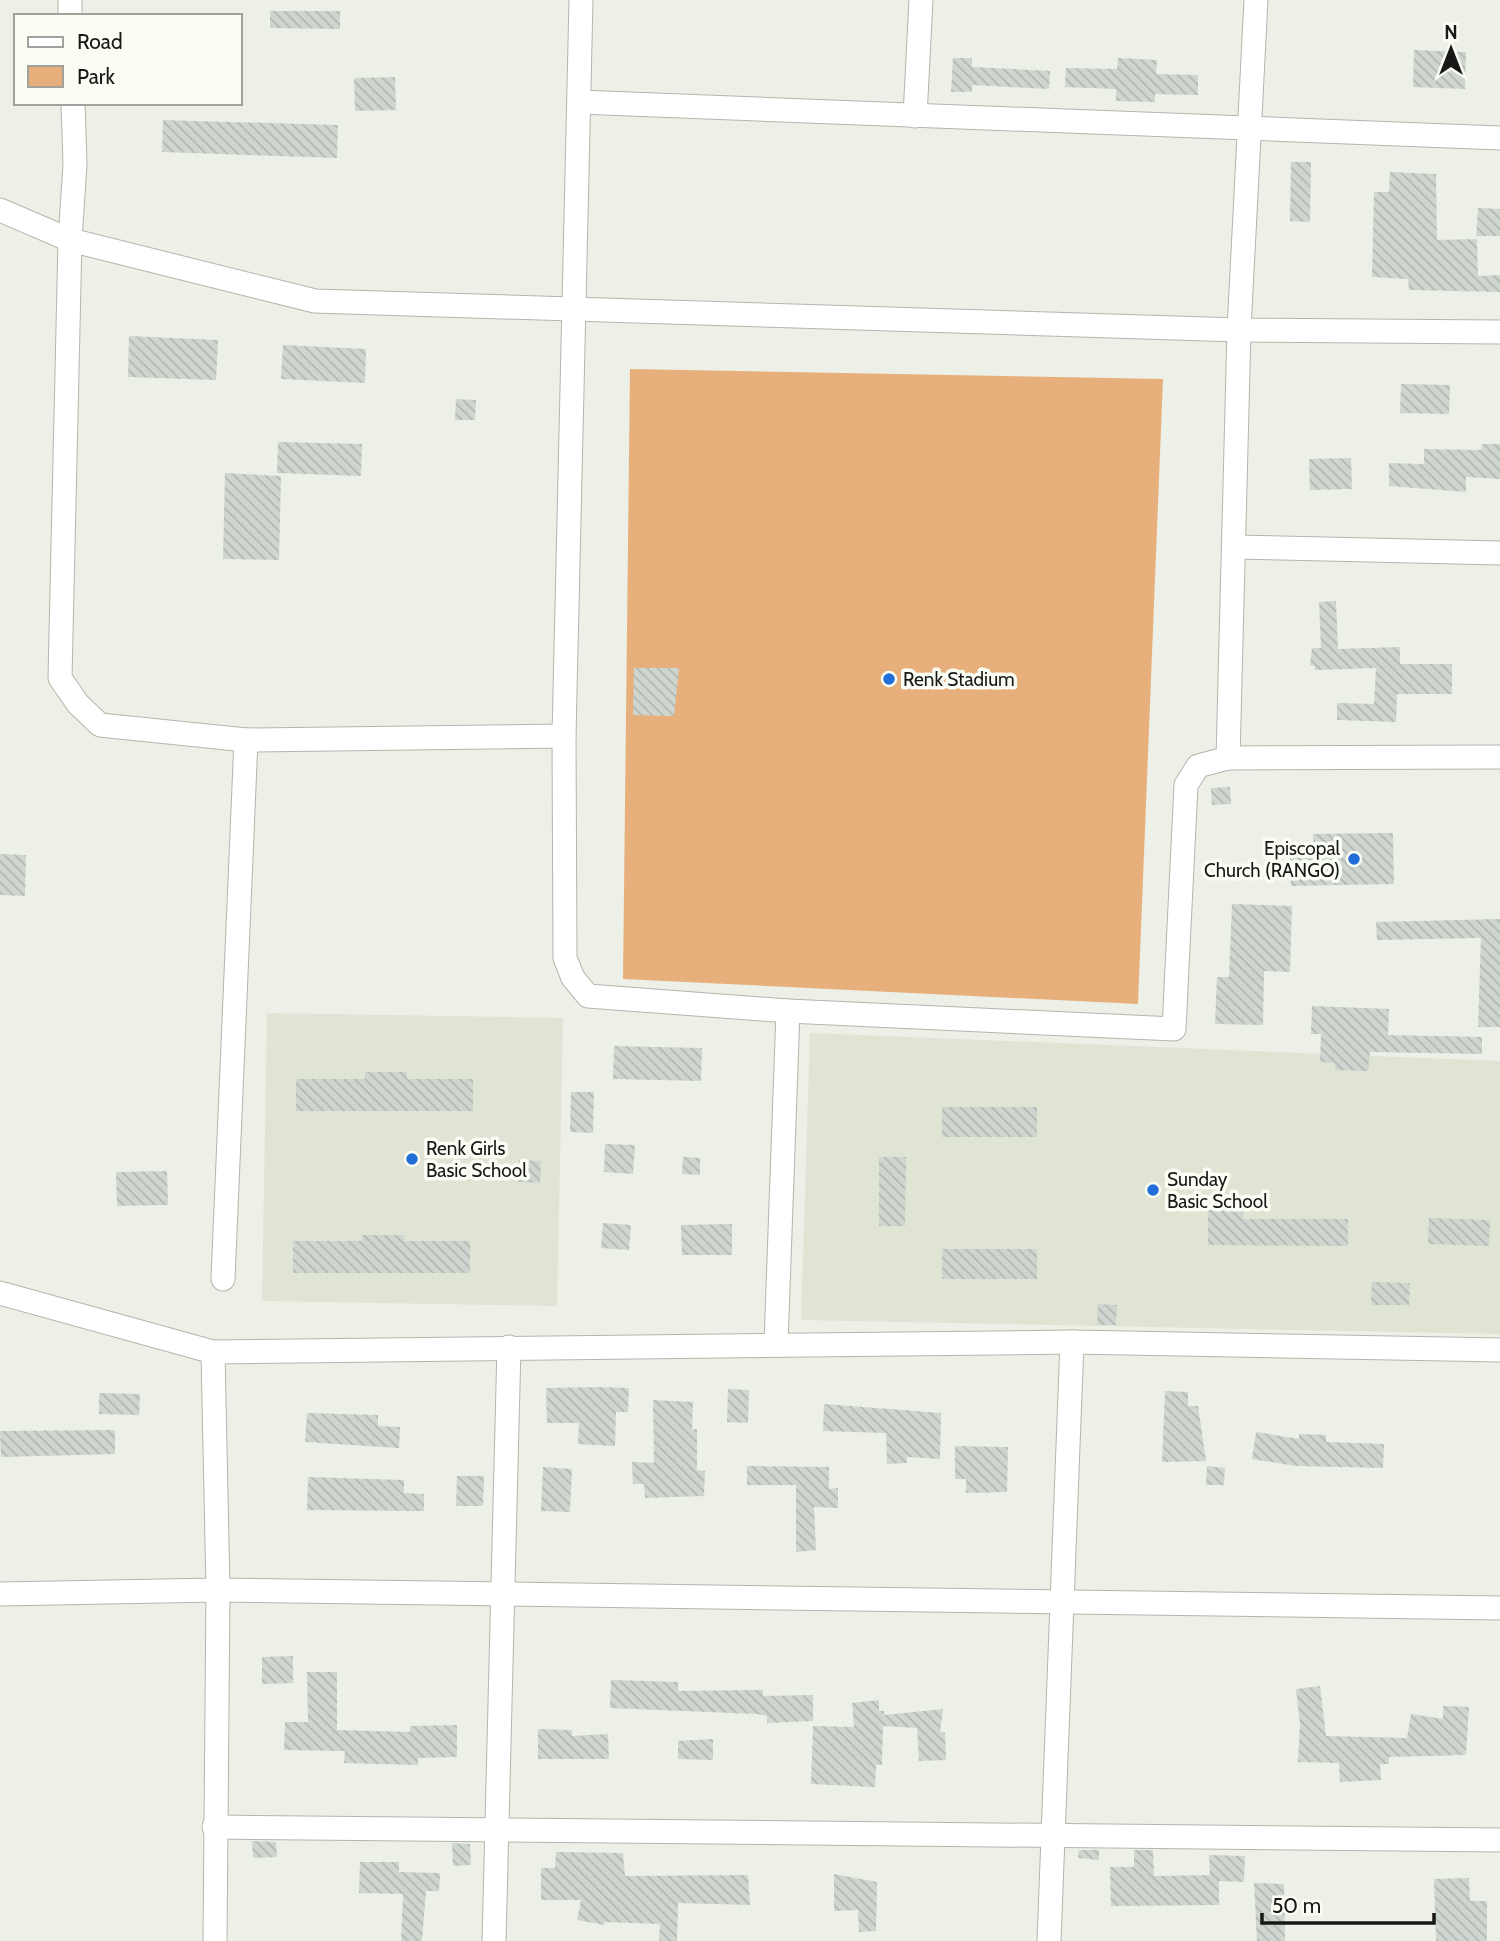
<svg xmlns="http://www.w3.org/2000/svg" width="1500" height="1941" viewBox="0 0 1500 1941" font-family="Cabin,sans-serif">
<defs>
<pattern id="building-back-hatch" width="6" height="6" patternUnits="userSpaceOnUse" patternTransform="scale(1.75)"><rect width="6" height="6" fill="#cfd6cf"/><path d="M-1 5l2 2M0 0l6 6M5-1l2 2" fill="none" stroke="#b1b7b1"/></pattern>
</defs>
<rect width="100%" height="100%" fill="#edf0e6"/>
<!-- built -->
<g fill="#e0e4d4">
<path d="M 267,1013 L 563,1018 L 557,1306 L 262,1301 Z"/>
<path d="M 810,1033 L 1500,1061 L 1500,1334 L 801,1320 Z"/>
</g>
<!-- park -->
<path fill="#e7af7c" d="M 630,369 L 1163,379 L 1138,1004 L 623,979 Z"/>
<!-- building -->
<g fill="url(#building-back-hatch)">
<path d="M 270,11 L 340,11 L 340,29 L 270,28 Z"/>
<path d="M 1414,50 L 1466,52 L 1465,89 L 1413,87 Z"/>
<path d="M 953,58 L 972,58 L 972,67 L 1050,71 L 1049,89 L 972,85 L 972,92 L 951,92 Z"/>
<path d="M 1118,58 L 1157,60 L 1156,74 L 1198,75 L 1198,95 L 1155,94 L 1155,102 L 1116,101 L 1116,89 L 1065,87 L 1066,68 L 1117,69 Z"/>
<path d="M 395,77 L 396,110 L 355,111 L 354,78 Z"/>
<path d="M 163,120 L 338,125 L 337,158 L 162,152 Z"/>
<path d="M 1291,162 L 1311,162 L 1310,222 L 1290,221 Z"/>
<path d="M 1390,172 L 1436,174 L 1437,240 L 1477,239 L 1478,276 L 1500,275 L 1500,292 L 1409,290 L 1408,279 L 1372,277 L 1374,192 L 1389,192 Z"/>
<path d="M 1478,208 L 1500,209 L 1500,236 L 1476,236 Z"/>
<path d="M 129,336 L 218,340 L 216,380 L 128,377 Z"/>
<path d="M 283,345 L 366,349 L 365,383 L 281,379 Z"/>
<path d="M 1401,384 L 1450,385 L 1449,414 L 1400,413 Z"/>
<path d="M 456,399 L 476,400 L 475,420 L 455,420 Z"/>
<path d="M 278,442 L 362,444 L 361,476 L 277,473 Z"/>
<path d="M 1482,444 L 1500,444 L 1500,479 L 1466,477 L 1466,492 L 1389,486 L 1389,463 L 1424,464 L 1424,449 L 1481,450 Z"/>
<path d="M 1351,458 L 1352,489 L 1310,490 L 1309,459 Z"/>
<path d="M 225,473 L 281,476 L 279,560 L 223,559 Z"/>
<path d="M 1336,601 L 1338,649 L 1400,647 L 1400,664 L 1452,664 L 1452,694 L 1397,694 L 1396,722 L 1337,720 L 1337,703 L 1374,704 L 1376,668 L 1315,670 L 1315,666 L 1310,665 L 1312,648 L 1321,648 L 1319,602 Z"/>
<path d="M 634,668 L 679,668 L 674,716 L 633,715 Z"/>
<path d="M 1230,787 L 1231,804 L 1212,805 L 1211,788 Z"/>
<path d="M 1393,833 L 1394,884 L 1291,886 L 1290,857 L 1314,856 L 1313,834 Z"/>
<path d="M 0,854 L 26,855 L 25,896 L 0,895 Z"/>
<path d="M 1232,904 L 1292,906 L 1290,972 L 1264,971 L 1263,1025 L 1215,1024 L 1217,977 L 1229,977 Z"/>
<path d="M 1500,919 L 1500,1027 L 1478,1027 L 1481,938 L 1377,940 L 1376,922 Z"/>
<path d="M 1312,1006 L 1389,1009 L 1388,1035 L 1482,1037 L 1482,1054 L 1370,1052 L 1368,1071 L 1335,1070 L 1335,1063 L 1320,1062 L 1321,1034 L 1311,1034 Z"/>
<path d="M 614,1046 L 702,1048 L 701,1081 L 613,1079 Z"/>
<path d="M 365,1072 L 407,1072 L 407,1079 L 473,1079 L 473,1111 L 296,1111 L 296,1079 L 365,1079 Z"/>
<path d="M 571,1092 L 594,1092 L 593,1133 L 570,1132 Z"/>
<rect x="942" y="1107" width="95" height="30"/>
<path d="M 605,1144 L 635,1145 L 633,1174 L 604,1172 Z"/>
<path d="M 683,1157 L 700,1158 L 700,1175 L 682,1174 Z"/>
<path d="M 879,1157 L 906,1157 L 905,1226 L 879,1226 Z"/>
<path d="M 519,1160 L 541,1161 L 540,1183 L 518,1182 Z"/>
<path d="M 167,1171 L 168,1205 L 117,1206 L 116,1172 Z"/>
<path d="M 1243,1205 L 1243,1219 L 1348,1219 L 1348,1246 L 1208,1245 L 1208,1206 Z"/>
<path d="M 1429,1218 L 1490,1220 L 1489,1246 L 1428,1244 Z"/>
<path d="M 603,1223 L 631,1225 L 629,1250 L 601,1248 Z"/>
<path d="M 732,1224 L 732,1255 L 682,1255 L 681,1225 Z"/>
<path d="M 362,1235 L 404,1235 L 404,1241 L 470,1241 L 470,1273 L 293,1273 L 293,1241 L 362,1241 Z"/>
<rect x="942" y="1249" width="95" height="30"/>
<path d="M 1372,1282 L 1410,1283 L 1409,1305 L 1371,1305 Z"/>
<path d="M 1098,1304 L 1117,1305 L 1116,1325 L 1097,1325 Z"/>
<path d="M 598,1387 L 629,1388 L 628,1412 L 616,1412 L 615,1446 L 578,1444 L 579,1423 L 547,1423 L 546,1388 Z"/>
<path d="M 728,1389 L 749,1390 L 748,1423 L 727,1422 Z"/>
<path d="M 1165,1391 L 1188,1392 L 1188,1406 L 1198,1406 L 1206,1461 L 1162,1462 Z"/>
<path d="M 99,1393 L 140,1394 L 139,1415 L 99,1414 Z"/>
<path d="M 653,1400 L 693,1402 L 692,1430 L 697,1429 L 697,1470 L 705,1471 L 704,1496 L 645,1498 L 644,1484 L 633,1484 L 632,1462 L 654,1463 Z"/>
<path d="M 824,1404 L 941,1413 L 940,1459 L 907,1457 L 907,1463 L 887,1464 L 886,1433 L 823,1431 Z"/>
<path d="M 307,1413 L 378,1415 L 378,1426 L 400,1427 L 399,1448 L 305,1442 Z"/>
<path d="M 115,1430 L 115,1454 L 1,1457 L 0,1431 Z"/>
<path d="M 1256,1432 L 1299,1439 L 1299,1434 L 1326,1435 L 1326,1442 L 1384,1444 L 1383,1468 L 1296,1466 L 1252,1459 Z"/>
<path d="M 955,1446 L 1008,1447 L 1007,1492 L 966,1493 L 966,1479 L 955,1479 Z"/>
<path d="M 747,1466 L 829,1467 L 829,1489 L 838,1488 L 838,1508 L 814,1507 L 816,1550 L 796,1552 L 796,1485 L 747,1485 Z"/>
<path d="M 1207,1466 L 1225,1468 L 1224,1485 L 1206,1485 Z"/>
<path d="M 543,1467 L 572,1469 L 570,1512 L 541,1511 Z"/>
<path d="M 457,1476 L 484,1476 L 483,1506 L 456,1506 Z"/>
<path d="M 308,1477 L 404,1480 L 404,1493 L 424,1494 L 424,1511 L 307,1510 Z"/>
<path d="M 293,1656 L 293,1683 L 262,1684 L 262,1657 Z"/>
<path d="M 307,1672 L 337,1672 L 337,1730 L 410,1732 L 410,1726 L 457,1725 L 457,1757 L 418,1758 L 418,1765 L 344,1763 L 345,1751 L 284,1750 L 285,1722 L 308,1722 Z"/>
<path d="M 611,1680 L 678,1682 L 678,1691 L 763,1690 L 763,1696 L 813,1695 L 813,1721 L 767,1723 L 767,1716 L 757,1714 L 610,1708 Z"/>
<path d="M 1320,1686 L 1326,1736 L 1407,1738 L 1411,1714 L 1443,1719 L 1443,1706 L 1469,1707 L 1466,1755 L 1389,1757 L 1389,1764 L 1380,1764 L 1381,1780 L 1340,1782 L 1339,1763 L 1298,1762 L 1300,1724 L 1296,1689 Z"/>
<path d="M 879,1700 L 879,1711 L 884,1711 L 884,1715 L 943,1709 L 940,1732 L 945,1732 L 946,1760 L 919,1761 L 917,1728 L 883,1726 L 882,1765 L 876,1765 L 875,1787 L 811,1784 L 813,1726 L 854,1727 L 852,1703 Z"/>
<path d="M 538,1729 L 572,1730 L 572,1736 L 608,1734 L 609,1759 L 538,1759 Z"/>
<path d="M 713,1739 L 713,1760 L 678,1759 L 678,1741 Z"/>
<path d="M 252,1841 L 276,1842 L 277,1857 L 253,1858 Z"/>
<path d="M 452,1843 L 470,1844 L 471,1865 L 453,1866 Z"/>
<path d="M 1079,1850 L 1099,1850 L 1099,1860 L 1078,1858 Z"/>
<path d="M 1134,1850 L 1153,1850 L 1154,1876 L 1210,1875 L 1209,1855 L 1245,1856 L 1244,1882 L 1219,1881 L 1219,1905 L 1111,1906 L 1110,1867 L 1134,1867 Z"/>
<path d="M 556,1852 L 623,1853 L 625,1876 L 748,1875 L 750,1905 L 678,1903 L 677,1941 L 659,1941 L 660,1924 L 605,1922 L 604,1925 L 577,1920 L 581,1900 L 541,1900 L 541,1868 L 555,1868 Z"/>
<path d="M 360,1862 L 399,1862 L 399,1872 L 440,1873 L 439,1891 L 426,1891 L 422,1941 L 401,1941 L 403,1894 L 359,1893 Z"/>
<path d="M 834,1874 L 877,1882 L 876,1931 L 859,1932 L 858,1910 L 834,1911 Z"/>
<path d="M 1469,1878 L 1470,1901 L 1487,1901 L 1487,1941 L 1436,1941 L 1434,1879 Z"/>
<path d="M 1254,1883 L 1284,1884 L 1285,1941 L 1257,1941 Z"/>
</g>
<g fill="none" stroke-linecap="round" stroke-linejoin="round">
<defs>
<g id="minor">
<path d="M 70,0 L 70,16"/>
<path d="M 581,0 L 564,736 L 565,958 L 573,978 L 588,996 L 788,1011 L 1174,1029 L 1186,785 L 1198,766 L 1228,758"/>
<path d="M 1256,0 L 1239,330 L 1228,758 L 1500,757"/>
<path d="M 579,102 L 1500,138"/>
<path d="M 73,103 L 75,164 L 70,240 L 60,678 L 78,704 L 100,725 L 246,740 L 223,1279"/>
<path d="M 915,116 L 921,0"/>
<path d="M 0,210 L 70,240 L 315,301 L 1239,330 L 1500,332"/>
<path d="M 1234,547 L 1500,553"/>
<path d="M 246,740 L 564,736"/>
<path d="M 0,1293 L 213,1352 L 1072,1342 L 1500,1350"/>
<path d="M 776,1343 L 788,1011"/>
<path d="M 213,1352 L 218,1590 L 215,1941"/>
<path d="M 0,1594 L 218,1590 L 1500,1608"/>
<path d="M 214,1827 L 1500,1840"/>
<path d="M 494,1941 L 509,1347"/>
<path d="M 1049,1941 L 1072,1342"/>
</g>
</defs>
<!-- minor casing -->
<use href="#minor" stroke="#b4b6ad" stroke-width="25"/>
<!-- minor -->
<use href="#minor" stroke="#fff" stroke-width="23"/>
</g>
<!-- markers -->
<g fill="#226ed9" stroke="#fafdf3" stroke-width="2.5">
<circle cx="889" cy="679" r="7"/>
<circle cx="1354" cy="859" r="7"/>
<circle cx="412" cy="1159" r="7"/>
<circle cx="1153" cy="1190" r="7"/>
</g>
<g text-anchor="middle" dominant-baseline="central" stroke-width="7" stroke-linejoin="round" paint-order="stroke">
<!-- poi labels -->
<g font-size="19" fill="#181916" stroke="#fafdf3" text-anchor="start">
<text x="903" y="679">Renk Stadium</text>
<text x="1340" y="848" text-anchor="end">Episcopal<tspan x="1340" dy="22">Church (RANGO)</tspan></text>
<text x="426" y="1148">Renk Girls<tspan x="426" dy="22">Basic School</tspan></text>
<text x="1167" y="1179">Sunday<tspan x="1167" dy="22">Basic School</tspan></text>
</g>
</g>
<!-- legend -->
<rect x="14" y="14" width="228" height="91" fill="#fafdf3" stroke="#a0a29b" stroke-width="2"/>
<rect x="28" y="37" width="35" height="10" fill="#ffffff" stroke="#a0a29b" stroke-width="2"/>
<text x="77" y="49" font-size="21" fill="#181916">Road</text>
<rect x="28" y="66" width="35" height="21" fill="#e7af7c" stroke="#a0a29b" stroke-width="2"/>
<text x="77" y="84" font-size="21" fill="#181916">Park</text>
<!-- north arrow -->
<g transform="translate(1451 49)" stroke="#fafdf3" stroke-width="5" paint-order="stroke">
<path d="M0-5L12 26L0 18L-12 26Z" fill="#181916"/>
<text y="-10" font-size="19" font-weight="bold" text-anchor="middle" fill="#181916">N</text>
</g>
<!-- scale -->
<path d="M1262 1913v10h172v-10" fill="none" stroke="#181916" stroke-width="3.5"/>
<text x="1272" y="1913" font-size="21" fill="#181916" stroke="#fafdf3" stroke-width="5" paint-order="stroke">50 m</text>
</svg>
